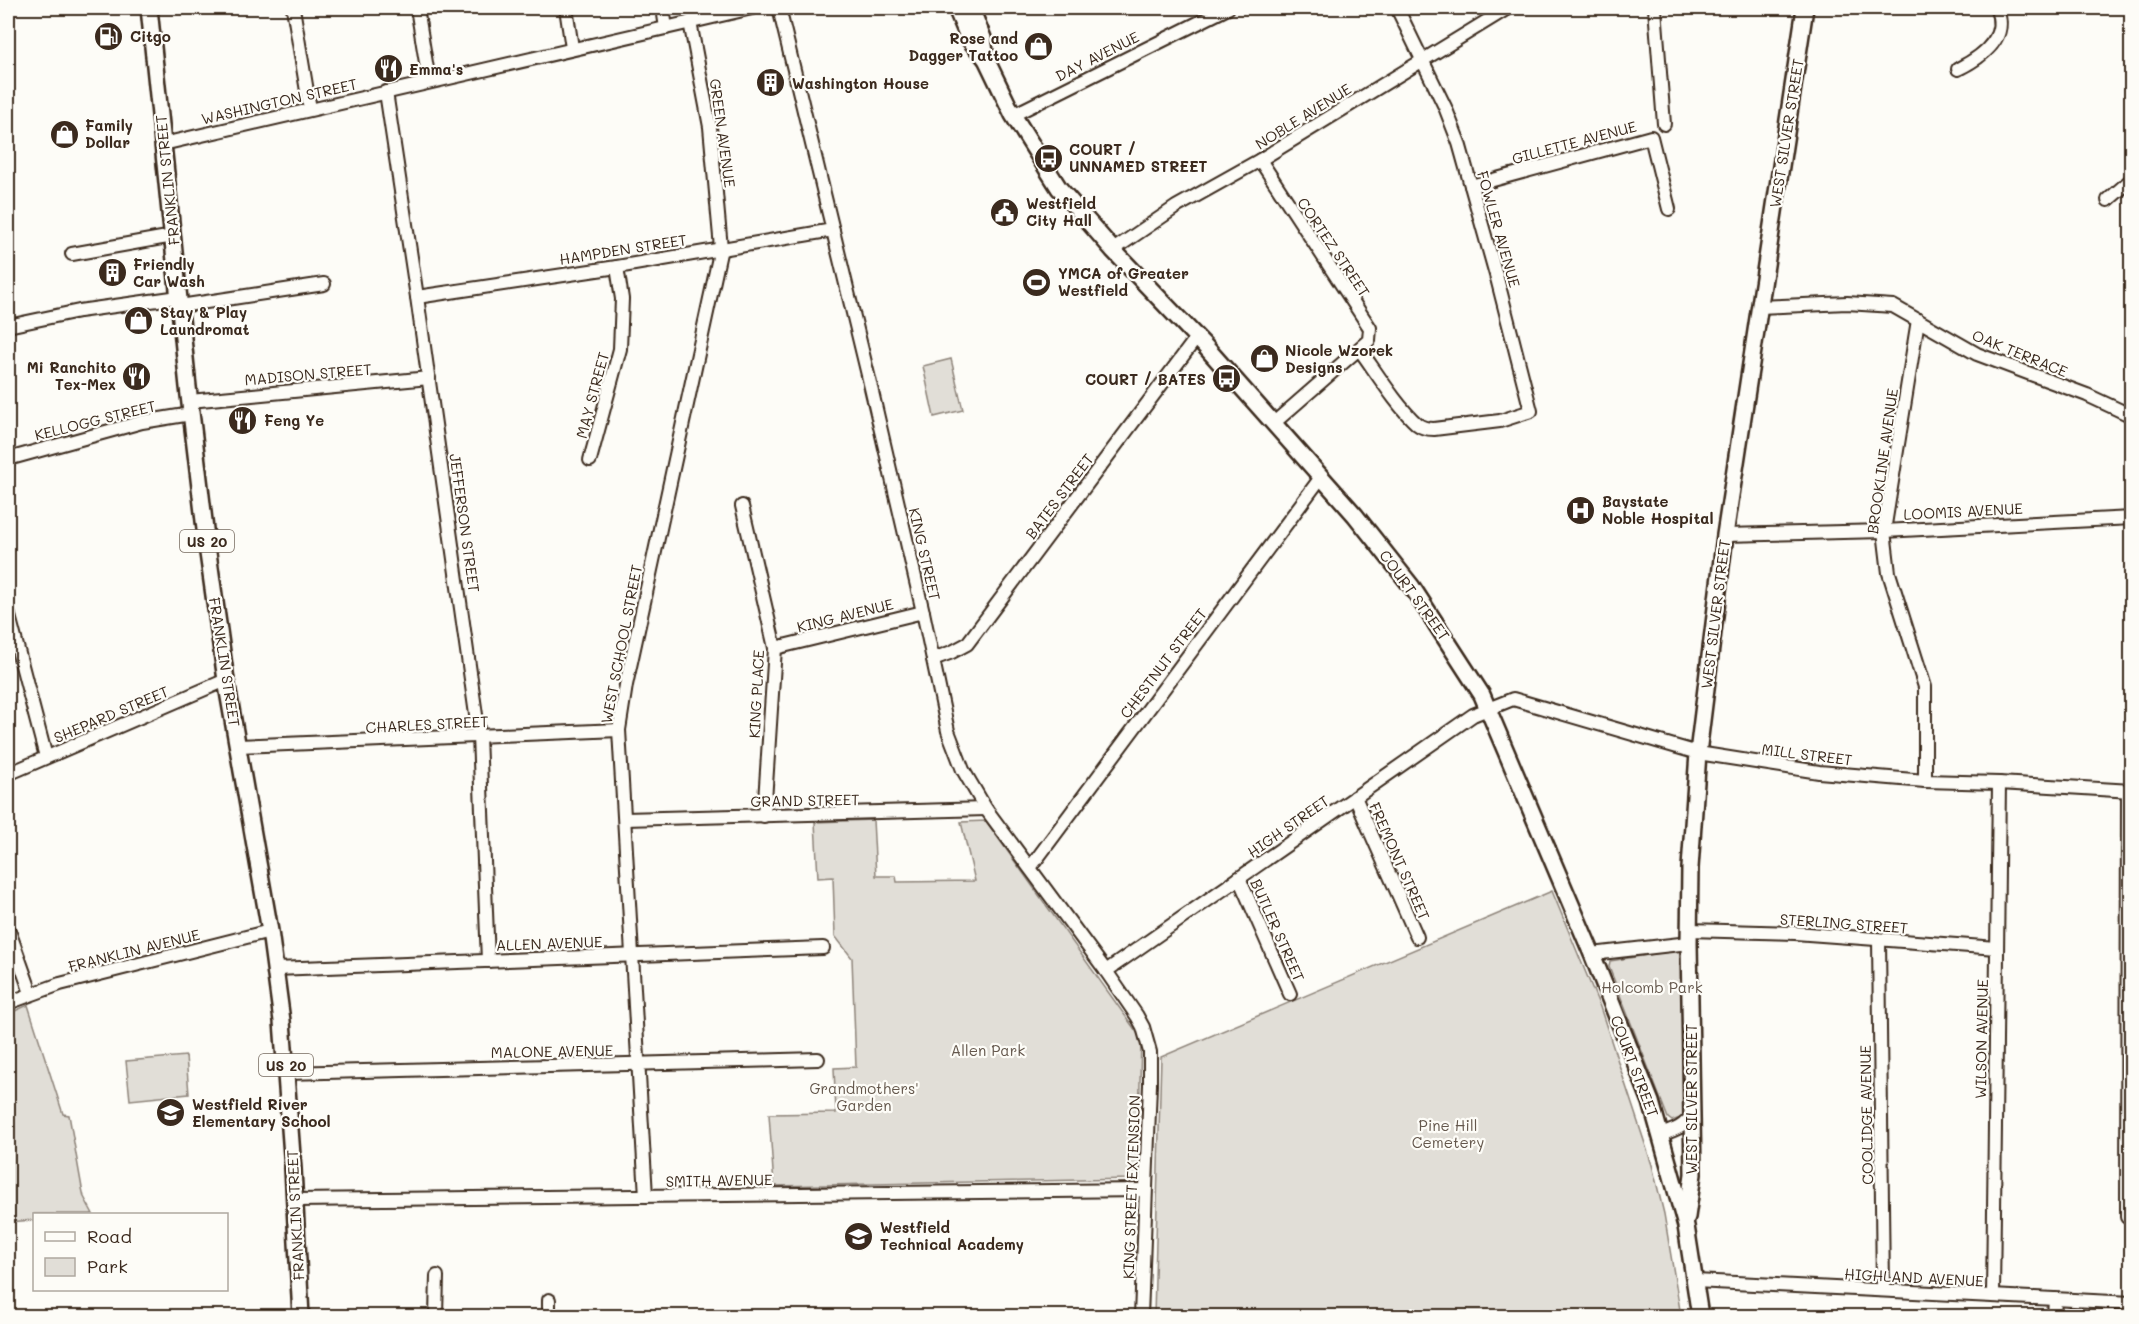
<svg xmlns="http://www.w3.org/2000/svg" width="2139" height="1324" viewBox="0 0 2139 1324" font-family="Mali,sans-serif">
<rect width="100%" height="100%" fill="#fdfcf7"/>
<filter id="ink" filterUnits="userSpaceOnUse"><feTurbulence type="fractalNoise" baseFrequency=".0167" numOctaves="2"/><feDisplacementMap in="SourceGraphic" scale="12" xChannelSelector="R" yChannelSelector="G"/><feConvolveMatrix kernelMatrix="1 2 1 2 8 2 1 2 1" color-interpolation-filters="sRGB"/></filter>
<g filter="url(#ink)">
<!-- green -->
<g fill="#e1ded7" stroke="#8e847a" stroke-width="1.5">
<path d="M 951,359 L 963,410 L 934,417 L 923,366 Z"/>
<path d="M 873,820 L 876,876 L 896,876 L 897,882 L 975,881 L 961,822 L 986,821 L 1141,1038 L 1138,1177 L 1130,1179 L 774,1186 L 769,1114 L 836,1113 L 834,1068 L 856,1067 L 852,958 L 835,936 L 833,877 L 818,878 L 815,822 Z"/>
<path d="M 1552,891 L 1600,1007 L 1652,1165 L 1664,1214 L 1681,1316 L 1154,1316 L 1161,1057 Z"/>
<path d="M 1679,950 L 1683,953 L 1685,1107 L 1683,1117 L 1672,1121 L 1668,1118 L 1609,967 L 1610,961 Z"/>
<path d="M 28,1005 L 63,1114 L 69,1115 L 82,1188 L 84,1197 L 93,1214 L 34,1214 L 34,1220 L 8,1222 L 8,1014 Z"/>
<path d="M 186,1056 L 189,1094 L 130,1100 L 126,1061 Z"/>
</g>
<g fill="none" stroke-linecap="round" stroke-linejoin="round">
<defs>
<g id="minor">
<path d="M 293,8 L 310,109"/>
<path d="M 417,8 L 429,81"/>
<path d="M 566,8 L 572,48"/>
<path d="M 663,8 L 666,28"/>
<path d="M 779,8 L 869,379 L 923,612 L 948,731 L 963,770 L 986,809 L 1106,971 L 1137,1016 L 1143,1027 L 1150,1052 L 1150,1085 L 1141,1316"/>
<path d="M 1655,8 L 1664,124"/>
<path d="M 1958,69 C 1982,57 2010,37 1996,8"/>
<path d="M 386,92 L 417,297 L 479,736 L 488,961"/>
<path d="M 1013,115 L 1228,8"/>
<path d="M 163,144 L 752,8"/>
<path d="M 1260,160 L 1370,328 L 1369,340 L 1275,422"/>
<path d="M 1471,186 L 1651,137 L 1669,209"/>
<path d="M 2108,200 L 2132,179"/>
<path d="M 1113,250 L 1176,207 L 1260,160 L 1508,8"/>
<path d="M 72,254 L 173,236"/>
<path d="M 417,297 L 617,267 L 833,230"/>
<path d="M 180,306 L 324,284"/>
<path d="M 1759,307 L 1847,303 L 1893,306 L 1977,354 L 2087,395 L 2132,416"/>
<path d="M 1918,320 L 1884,531 L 1889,573 L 1925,687 L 1925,781"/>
<path d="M 8,326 L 79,311 L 179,297"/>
<path d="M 1360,350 C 1376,372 1397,406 1417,424 C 1422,428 1428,429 1434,429 L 1500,421 L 1531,411 L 1498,282 L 1459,143 L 1445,107 L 1397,8"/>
<path d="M 190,401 L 429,378"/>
<path d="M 8,459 L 142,422 L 191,414"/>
<path d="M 590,460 L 620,349 L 622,299 L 617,267"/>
<path d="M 742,506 L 775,648 L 764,816"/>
<path d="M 1725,535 L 1884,531 L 2132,518"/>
<path d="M 8,612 L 46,757"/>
<path d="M 775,648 L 923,612"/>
<path d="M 933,659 L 952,652 L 967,644 L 1197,337"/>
<path d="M 238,746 L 619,730"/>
<path d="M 8,774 L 226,680"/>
<path d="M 1355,797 L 1417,937"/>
<path d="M 625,819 L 986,809"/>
<path d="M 1030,868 L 1322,476"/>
<path d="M 1239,878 L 1290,994"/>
<path d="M 8,928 L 31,993"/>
<path d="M 1689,930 L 1795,933 L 1997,948"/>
<path d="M 1879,940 L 1883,1290"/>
<path d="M 1592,954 L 1689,943"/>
<path d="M 275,969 L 823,948"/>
<path d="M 1106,971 L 1473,715 L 1513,699 L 1698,753 L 1819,772 L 1925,781 L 1999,783 L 2132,791"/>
<path d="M 8,1003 L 60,984 L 270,931"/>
<path d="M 287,1073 L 818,1059"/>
<path d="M 1660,1135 C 1675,1130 1685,1127 1693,1113"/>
<path d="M 646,1196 L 619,730 L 626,685 L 721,248 L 710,127 L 690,22"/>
<path d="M 295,1200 L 1144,1190"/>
<path d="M 2127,1217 L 2128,791"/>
<path d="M 1695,1281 L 2132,1303"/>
<path d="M 1993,1296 L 1999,783"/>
<path d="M 436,1316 L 437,1276"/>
<path d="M 549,1316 L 549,1300"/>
<path d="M 2054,1316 L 2055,1299"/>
</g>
<g id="major">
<path d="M 149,8 L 188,387 L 207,546 L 226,680 L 270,931 L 282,1021 L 293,1169 L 301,1316"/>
<path d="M 956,8 L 969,39 L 986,59 L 1013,115 L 1059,188 L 1113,250 L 1204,345 L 1355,515 L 1412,587 L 1482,695 L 1592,954 L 1651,1102 L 1686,1226 L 1700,1316"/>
<path d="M 971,8 L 983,38 L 986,59"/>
<path d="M 1687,1217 L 1693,1174 L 1689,943 L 1690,868 L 1698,753 L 1725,535 L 1805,8"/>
</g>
</defs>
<!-- minor casing -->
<use href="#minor" stroke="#3b2a1e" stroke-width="16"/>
<!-- major casing -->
<use href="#major" stroke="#3b2a1e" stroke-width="20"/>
<!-- minor -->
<use href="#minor" stroke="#fdfcf7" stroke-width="12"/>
<!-- major -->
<use href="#major" stroke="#fdfcf7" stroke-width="15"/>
</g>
</g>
<!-- icons -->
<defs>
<symbol id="fuel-disc" viewBox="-11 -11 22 22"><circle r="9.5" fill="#3b2a1e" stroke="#fdfcf7"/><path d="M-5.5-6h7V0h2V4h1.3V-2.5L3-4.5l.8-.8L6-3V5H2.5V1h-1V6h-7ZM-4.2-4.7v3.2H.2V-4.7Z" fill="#fff"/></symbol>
<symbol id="shop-disc" viewBox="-11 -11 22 22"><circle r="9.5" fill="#3b2a1e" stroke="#fdfcf7"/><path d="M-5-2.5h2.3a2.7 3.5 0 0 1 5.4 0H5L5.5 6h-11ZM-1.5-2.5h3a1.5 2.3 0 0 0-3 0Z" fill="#fff"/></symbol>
<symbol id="restaurant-disc" viewBox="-11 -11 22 22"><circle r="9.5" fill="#3b2a1e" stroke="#fdfcf7"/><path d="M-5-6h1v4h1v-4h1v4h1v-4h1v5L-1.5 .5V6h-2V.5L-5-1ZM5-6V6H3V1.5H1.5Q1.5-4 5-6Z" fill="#fff"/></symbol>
<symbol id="building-disc" viewBox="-11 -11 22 22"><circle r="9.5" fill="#3b2a1e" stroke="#fdfcf7"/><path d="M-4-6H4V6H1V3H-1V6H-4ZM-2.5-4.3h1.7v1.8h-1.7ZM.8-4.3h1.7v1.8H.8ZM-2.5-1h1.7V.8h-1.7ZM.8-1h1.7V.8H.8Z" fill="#fff"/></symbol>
<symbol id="bus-disc" viewBox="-11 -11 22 22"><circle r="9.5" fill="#3b2a1e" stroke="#fdfcf7"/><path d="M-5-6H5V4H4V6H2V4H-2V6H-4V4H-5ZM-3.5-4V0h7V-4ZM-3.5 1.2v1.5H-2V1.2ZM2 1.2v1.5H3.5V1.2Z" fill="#fff"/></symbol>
<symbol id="civic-disc" viewBox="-11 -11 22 22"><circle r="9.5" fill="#3b2a1e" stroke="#fdfcf7"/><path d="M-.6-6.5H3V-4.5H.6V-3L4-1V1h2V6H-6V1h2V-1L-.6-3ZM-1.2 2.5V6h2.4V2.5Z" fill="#fff"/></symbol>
<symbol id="stadium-disc" viewBox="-11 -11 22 22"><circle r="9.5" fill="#3b2a1e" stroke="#fdfcf7"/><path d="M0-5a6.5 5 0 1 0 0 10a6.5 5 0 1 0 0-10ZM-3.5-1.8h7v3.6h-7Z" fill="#fff"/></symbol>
<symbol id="hospital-disc" viewBox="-11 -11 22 22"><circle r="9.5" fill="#3b2a1e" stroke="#fdfcf7"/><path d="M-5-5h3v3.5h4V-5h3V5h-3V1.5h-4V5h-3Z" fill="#fff"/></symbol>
<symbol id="school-disc" viewBox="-11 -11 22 22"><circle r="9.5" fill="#3b2a1e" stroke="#fdfcf7"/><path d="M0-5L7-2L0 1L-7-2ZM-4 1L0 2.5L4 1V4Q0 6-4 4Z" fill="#fff"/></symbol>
</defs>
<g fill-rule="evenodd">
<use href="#fuel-disc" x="92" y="20" width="33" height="33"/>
<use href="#shop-disc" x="1022" y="30" width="33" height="33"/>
<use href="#restaurant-disc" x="372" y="52" width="33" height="33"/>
<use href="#building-disc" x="754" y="66" width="33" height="33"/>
<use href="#shop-disc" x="48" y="118" width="33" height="33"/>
<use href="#bus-disc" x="1032" y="142" width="33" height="33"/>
<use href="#civic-disc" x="988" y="196" width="33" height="33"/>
<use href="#building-disc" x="96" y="256" width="33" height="33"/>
<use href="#stadium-disc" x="1020" y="266" width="33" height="33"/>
<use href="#shop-disc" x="122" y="304" width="33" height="33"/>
<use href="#shop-disc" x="1248" y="342" width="33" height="33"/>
<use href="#restaurant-disc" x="120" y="360" width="33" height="33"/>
<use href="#bus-disc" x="1210" y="362" width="33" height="33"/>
<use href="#restaurant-disc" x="226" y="404" width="33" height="33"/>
<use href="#hospital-disc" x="1564" y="494" width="33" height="33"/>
<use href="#school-disc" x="154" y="1096" width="33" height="33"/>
<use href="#school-disc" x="842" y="1220" width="33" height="33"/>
</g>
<g text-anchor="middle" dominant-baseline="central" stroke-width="4.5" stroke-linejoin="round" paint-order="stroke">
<!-- shield labels -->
<g fill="#fdfcf7" stroke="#75695f" stroke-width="1.5">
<rect x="180" y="530" width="54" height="22" rx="4.5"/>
<rect x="259" y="1054" width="54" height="22" rx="4.5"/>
</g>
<g font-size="14" font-weight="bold" fill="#3b2a1e">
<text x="207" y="541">US 20</text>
<text x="286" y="1065">US 20</text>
</g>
<!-- poi labels -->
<g font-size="15" font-weight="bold" fill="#3b2a1e" stroke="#fdfcf7" text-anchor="start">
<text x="130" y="36">Citgo</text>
<text x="1018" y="38" text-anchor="end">Rose and<tspan x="1018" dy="17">Dagger Tattoo</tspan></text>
<text x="409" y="69">Emma's</text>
<text x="792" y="83">Washington House</text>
<text x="85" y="125">Family<tspan x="85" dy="17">Dollar</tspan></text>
<text x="1069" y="149">COURT /<tspan x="1069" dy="17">UNNAMED STREET</tspan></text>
<text x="1026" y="203">Westfield<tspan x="1026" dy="17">City Hall</tspan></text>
<text x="133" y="264">Friendly<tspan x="133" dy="17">Car Wash</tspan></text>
<text x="1058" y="273">YMCA of Greater<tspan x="1058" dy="17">Westfield</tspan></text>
<text x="160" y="312">Stay &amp; Play<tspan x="160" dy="17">Laundromat</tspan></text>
<text x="1285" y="350">Nicole Wzorek<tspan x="1285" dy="17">Designs</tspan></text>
<text x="116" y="367" text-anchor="end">Mi Ranchito<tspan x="116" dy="17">Tex-Mex</tspan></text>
<text x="1206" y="379" text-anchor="end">COURT / BATES</text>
<text x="264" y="420">Feng Ye</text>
<text x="1602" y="501">Baystate<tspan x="1602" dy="17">Noble Hospital</tspan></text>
<text x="192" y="1104">Westfield River<tspan x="192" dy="17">Elementary School</tspan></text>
<text x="880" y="1227">Westfield<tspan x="880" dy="17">Technical Academy</tspan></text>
</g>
<!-- street labels -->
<g font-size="15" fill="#3b2a1e" stroke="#fdfcf7">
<text transform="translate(1097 56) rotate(-27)">DAY AVENUE</text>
<text transform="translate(279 101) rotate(-13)">WASHINGTON STREET</text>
<text transform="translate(1303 116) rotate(-32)">NOBLE AVENUE</text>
<text transform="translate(723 133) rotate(82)">GREEN AVENUE</text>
<text transform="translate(1786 133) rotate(-81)">WEST SILVER STREET</text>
<text transform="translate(1574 142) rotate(-15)">GILLETTE AVENUE</text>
<text transform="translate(167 180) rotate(-96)">FRANKLIN STREET</text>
<text transform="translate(1499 229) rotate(74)">FOWLER AVENUE</text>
<text transform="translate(1334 247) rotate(56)">CORTEZ STREET</text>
<text transform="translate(623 249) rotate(-9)">HAMPDEN STREET</text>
<text transform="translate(2020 353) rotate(22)">OAK TERRACE</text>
<text transform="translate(308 374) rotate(-5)">MADISON STREET</text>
<text transform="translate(592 395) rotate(-75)">MAY STREET</text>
<text transform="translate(95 420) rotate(-14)">KELLOGG STREET</text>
<text transform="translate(1882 461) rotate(-82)">BROOKLINE AVENUE</text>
<text transform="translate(1059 496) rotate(-53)">BATES STREET</text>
<text transform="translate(1963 511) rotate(-3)">LOOMIS AVENUE</text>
<text transform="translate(465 523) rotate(82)">JEFFERSON STREET</text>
<text transform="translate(925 554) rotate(77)">KING STREET</text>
<text transform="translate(1415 595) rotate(54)">COURT STREET</text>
<text transform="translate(1715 614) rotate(-83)">WEST SILVER STREET</text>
<text transform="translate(845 615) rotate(-14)">KING AVENUE</text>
<text transform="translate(621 644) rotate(-79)">WEST SCHOOL STREET</text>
<text transform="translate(225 662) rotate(81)">FRANKLIN STREET</text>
<text transform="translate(1163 663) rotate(-53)">CHESTNUT STREET</text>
<text transform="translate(756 694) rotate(-87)">KING PLACE</text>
<text transform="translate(111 714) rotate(-23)">SHEPARD STREET</text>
<text transform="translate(427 724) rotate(-3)">CHARLES STREET</text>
<text transform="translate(1807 754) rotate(7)">MILL STREET</text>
<text transform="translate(805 800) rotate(-1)">GRAND STREET</text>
<text transform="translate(1288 826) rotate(-35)">HIGH STREET</text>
<text transform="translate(1400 861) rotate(66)">FREMONT STREET</text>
<text transform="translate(1844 923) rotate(4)">STERLING STREET</text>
<text transform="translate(1278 930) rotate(66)">BUTLER STREET</text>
<text transform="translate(549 943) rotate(-2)">ALLEN AVENUE</text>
<text transform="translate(134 950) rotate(-14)">FRANKLIN AVENUE</text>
<text transform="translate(1981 1039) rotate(-89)">WILSON AVENUE</text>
<text transform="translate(552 1051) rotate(-1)">MALONE AVENUE</text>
<text transform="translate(1635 1066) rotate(69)">COURT STREET</text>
<text transform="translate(1691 1099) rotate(-90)">WEST SILVER STREET</text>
<text transform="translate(1866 1115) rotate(-91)">COOLIDGE AVENUE</text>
<text transform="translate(719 1180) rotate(-1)">SMITH AVENUE</text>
<text transform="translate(1131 1187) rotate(-88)">KING STREET EXTENSION</text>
<text transform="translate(295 1215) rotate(-93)">FRANKLIN STREET</text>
<text transform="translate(1914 1277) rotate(3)">HIGHLAND AVENUE</text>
</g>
<!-- park labels -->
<g font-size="15" fill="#64574c" stroke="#fdfcf7">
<text x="1652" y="987">Holcomb Park</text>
<text x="988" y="1050">Allen Park</text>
<text x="864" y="1088">Grandmothers'<tspan x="864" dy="17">Garden</tspan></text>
<text x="1448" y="1125">Pine Hill<tspan x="1448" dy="17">Cemetery</tspan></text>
</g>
</g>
<!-- margin -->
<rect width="2139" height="1324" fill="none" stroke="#fdfcf7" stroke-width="30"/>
<rect x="15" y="15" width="2109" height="1294" fill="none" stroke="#3b2a1e" stroke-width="2" filter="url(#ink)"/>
<!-- legend -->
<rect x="33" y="1213" width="195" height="78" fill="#fdfcf7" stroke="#afa8a0" stroke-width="1.5"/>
<rect x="45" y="1232" width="30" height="9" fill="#fdfcf7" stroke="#afa8a0" stroke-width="1.5"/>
<text x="87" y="1243" font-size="18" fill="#3b2a1e">Road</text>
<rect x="45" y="1258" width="30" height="18" fill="#e1ded7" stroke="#afa8a0" stroke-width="1.5"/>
<text x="87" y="1273" font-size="18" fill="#3b2a1e">Park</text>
</svg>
